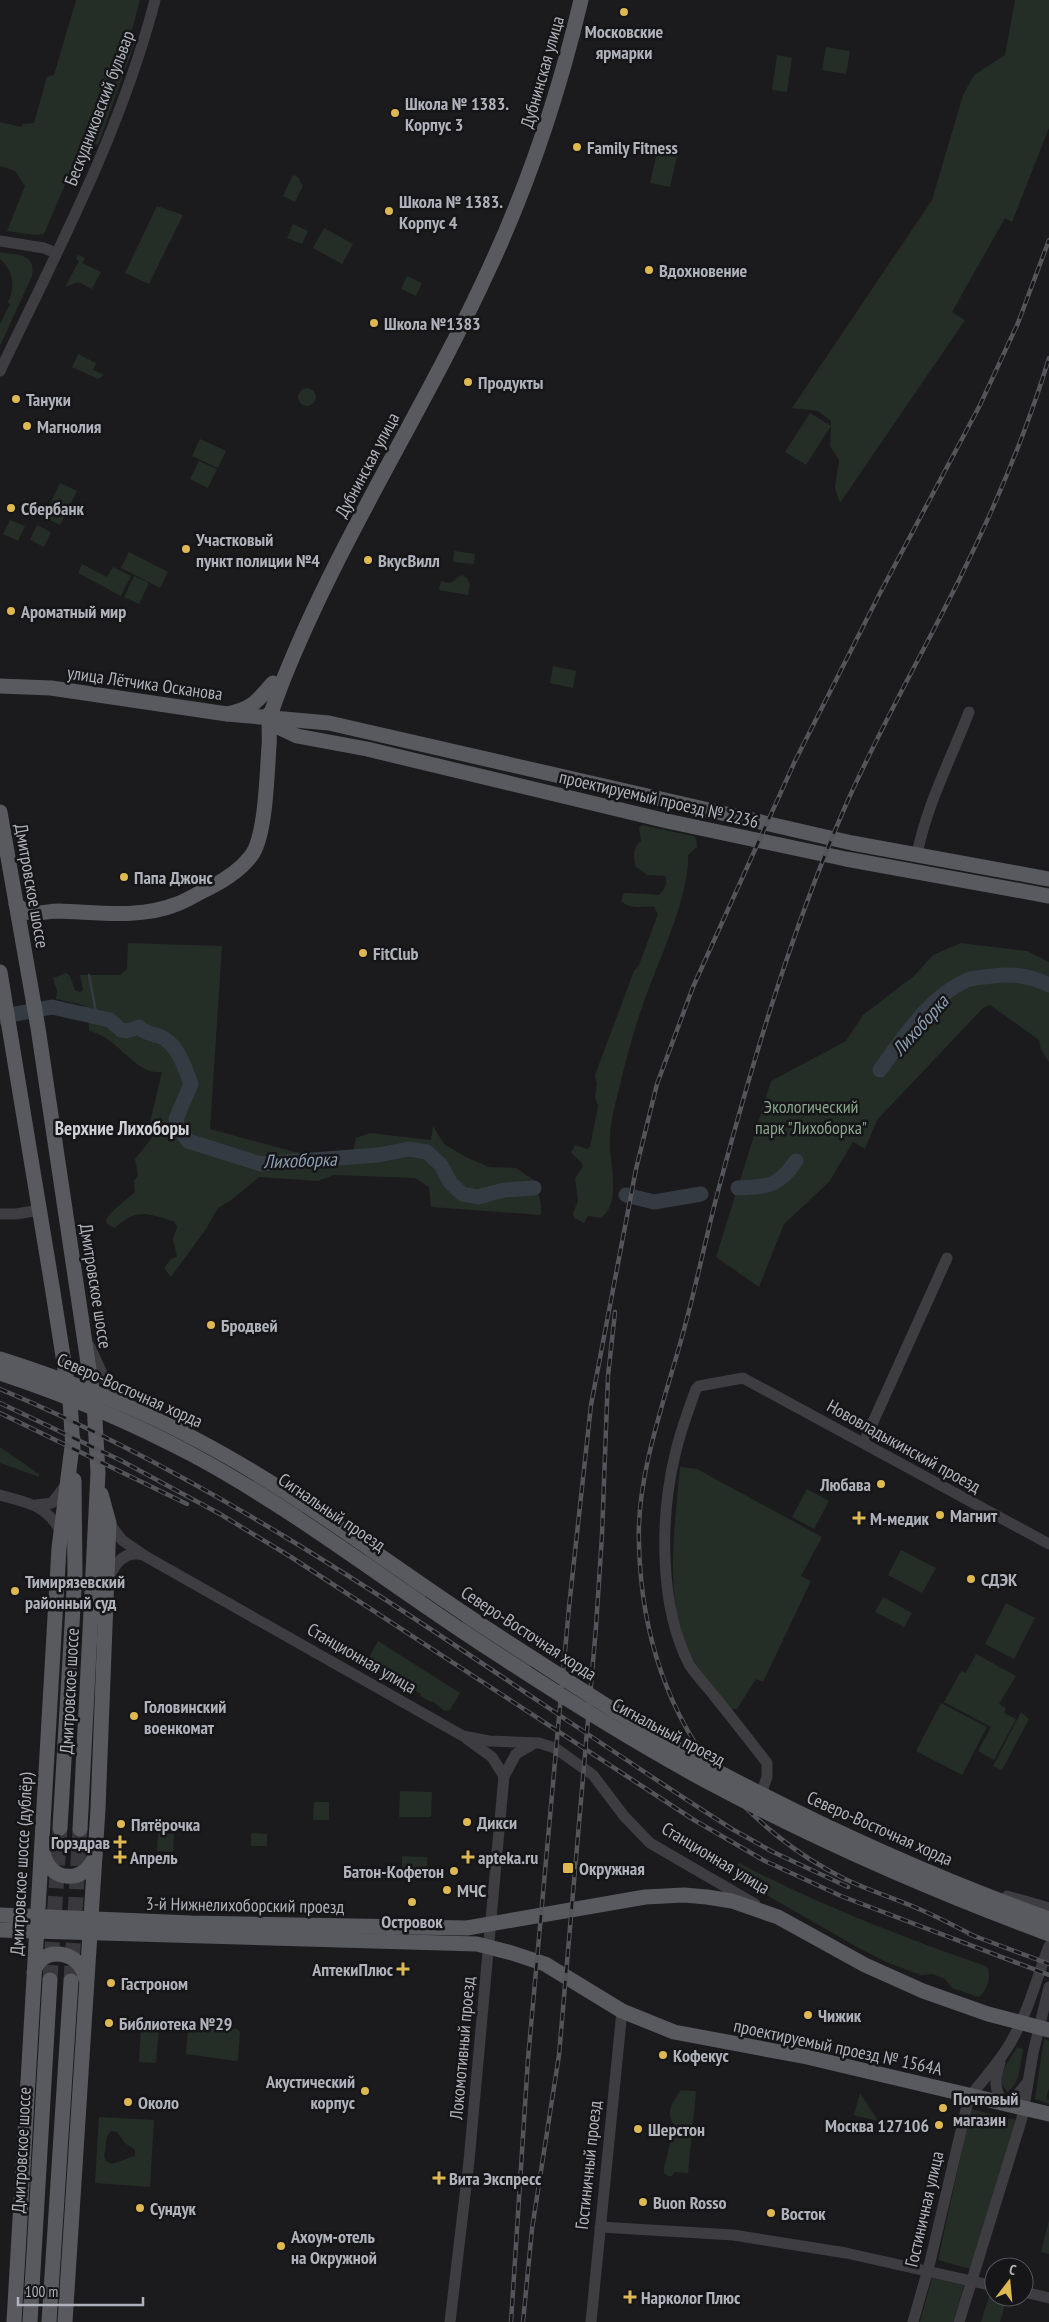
<svg xmlns="http://www.w3.org/2000/svg" width="1049" height="2322" viewBox="0 0 1049 2322" font-family="'PT Sans Narrow',sans-serif">
<rect width="100%" height="100%" fill="#1b1b1d"/>
<!-- green -->
<g fill="#252d27" fill-rule="evenodd">
<path d="M 76,0 L 140,0 L 129,41 L 136,39 L 98,145 L 84,140 L 44,234 L 35,235 L 7,231 L 25,186 L 15,171 L 0,166 L 0,122 L 21,127 L 23,124 L 34,123 L 47,77 L 54,75 Z"/>
<path d="M 1015,0 L 1049,0 L 1049,128 L 1012,222 L 1005,218 L 952,312 L 965,320 L 840,503 L 835,488 L 839,460 L 830,446 L 831,426 L 806,465 L 785,452 L 810,413 L 831,426 L 831,421 L 818,411 L 792,408 L 932,200 L 963,95 L 974,75 L 1005,55 Z"/>
<path d="M 826,47 L 850,51 L 846,74 L 822,70 Z"/>
<path d="M 777,55 L 792,58 L 787,92 L 772,90 Z"/>
<path d="M 658,148 L 678,152 L 670,187 L 650,183 Z"/>
<path d="M 293,175 L 298,177 L 303,186 L 295,202 L 283,196 Z"/>
<path d="M 157,206 L 183,215 L 149,284 L 125,273 Z"/>
<path d="M 293,224 L 308,231 L 302,244 L 287,238 Z"/>
<path d="M 324,228 L 353,244 L 342,264 L 313,248 Z"/>
<path d="M 0,252 C 17,255 36,253 32,276 L 0,346 L 0,324 L 10,304 L 8,302 C 16,287 13,270 0,259 Z"/>
<path d="M 78,255 L 85,258 L 82,263 L 101,272 L 92,289 L 78,282 L 65,287 L 79,261 L 76,259 Z"/>
<path d="M 407,276 L 422,283 L 416,296 L 401,289 Z"/>
<path d="M 78,354 L 96,363 L 93,370 L 104,375 L 98,379 L 72,367 Z"/>
<circle cx="307" cy="397" r="9"/>
<path d="M 200,439 L 226,451 L 218,468 L 192,456 Z"/>
<path d="M 199,461 L 217,469 L 208,488 L 190,479 Z"/>
<path d="M 60,483 L 77,491 L 60,525 L 44,517 Z"/>
<path d="M 10,520 L 25,526 L 18,541 L 3,534 Z"/>
<path d="M 37,525 L 51,532 L 44,547 L 30,540 Z"/>
<path d="M 454,551 L 475,554 L 474,564 L 453,562 Z"/>
<path d="M 129,552 L 168,572 L 160,588 L 121,568 Z"/>
<path d="M 82,564 L 107,577 L 113,567 L 131,576 L 121,596 L 78,573 Z"/>
<path d="M 462,575 L 467,578 L 470,584 L 468,595 L 439,590 L 441,581 L 450,583 Z"/>
<path d="M 134,576 L 149,583 L 139,604 L 124,597 Z"/>
<path d="M 553,666 L 576,671 L 573,688 L 550,683 Z"/>
<path d="M 642,825 L 693,836 L 696,838 L 697,847 L 688,855 C 690,896 657,964 643,1004 C 634,1031 626,1058 620,1085 C 616,1102 610,1121 610,1138 C 608,1160 623,1202 601,1218 L 588,1216 L 584,1223 L 574,1218 L 573,1213 L 578,1201 L 575,1178 L 583,1167 L 581,1162 L 571,1153 L 575,1145 L 587,1149 L 590,1147 L 598,1106 L 595,1097 L 597,1084 L 595,1075 L 634,971 L 639,965 L 658,914 L 654,907 C 643,906 631,910 621,901 L 624,893 C 636,893 646,894 658,895 C 665,891 668,883 665,876 L 647,875 L 635,866 C 634,855 632,849 641,841 L 639,828 Z"/>
<path d="M 128,943 L 222,946 L 210,1129 L 295,1152 L 353,1153 L 356,1138 L 370,1133 L 431,1140 L 433,1126 L 444,1144 L 464,1156 L 489,1167 L 516,1168 L 535,1181 L 541,1204 L 541,1215 L 431,1207 L 429,1187 L 415,1178 L 334,1175 L 318,1181 L 259,1177 L 230,1201 L 218,1208 L 206,1229 L 171,1277 L 164,1268 L 171,1259 L 177,1257 L 173,1239 L 177,1227 L 175,1222 C 148,1214 138,1207 115,1228 L 107,1224 L 106,1220 C 112,1209 125,1202 135,1192 L 134,1181 L 138,1175 L 135,1159 L 155,1134 L 154,1128 L 150,1122 L 162,1072 C 135,1076 118,1036 89,1031 L 88,1009 L 83,1005 L 56,999 L 57,991 L 53,978 L 66,973 L 70,976 L 75,990 L 80,992 L 83,990 L 80,975 L 120,975 L 127,969 Z"/>
<path d="M 961,943 L 1027,951 L 1049,962 L 1049,1062 L 1041,1050 L 1039,1040 L 990,1005 L 983,1008 L 877,1120 L 865,1149 L 853,1142 L 829,1182 L 784,1224 L 759,1287 L 716,1257 L 771,1081 L 846,1041 L 863,1015 L 914,976 L 933,955 Z"/>
<path d="M 0,1447 L 39,1474 L 39,1477 L 0,1463 Z"/>
<path d="M 680,1467 L 697,1469 L 822,1537 L 801,1576 L 811,1581 L 763,1682 L 756,1679 L 737,1709 L 729,1709 C 717,1693 703,1677 693,1659 C 662,1605 675,1526 680,1467 Z"/>
<path d="M 807,1489 L 829,1501 L 814,1529 L 792,1517 Z"/>
<path d="M 901,1550 L 936,1568 L 922,1593 L 888,1575 Z"/>
<path d="M 883,1597 L 912,1613 L 904,1627 L 875,1612 Z"/>
<path d="M 1006,1603 L 1035,1618 L 1014,1659 L 985,1644 Z"/>
<path d="M 378,1641 L 460,1693 L 450,1710 L 445,1711 L 432,1701 L 431,1702 L 420,1696 L 421,1694 L 367,1665 L 364,1667 Z"/>
<path d="M 976,1654 L 1016,1676 L 999,1704 L 1006,1708 L 1004,1713 L 1016,1719 L 994,1760 L 978,1751 L 991,1727 L 944,1702 L 961,1671 L 966,1673 Z"/>
<path d="M 941,1703 L 987,1727 L 962,1775 L 916,1751 Z"/>
<path d="M 1021,1712 L 1029,1719 L 1002,1770 L 993,1766 Z"/>
<path d="M 400,1791 L 432,1792 L 431,1817 L 399,1817 Z"/>
<path d="M 314,1802 L 329,1802 L 329,1820 L 313,1820 Z"/>
<path d="M 158,1833 L 174,1834 L 173,1852 L 157,1851 Z"/>
<path d="M 251,1833 L 267,1834 L 267,1846 L 251,1846 Z"/>
<path d="M 402,1856 L 427,1857 L 427,1869 L 402,1868 Z"/>
<path d="M 739,1863 C 818,1904 899,1936 983,1965 L 988,1968 C 991,1978 987,1990 979,1997 L 952,1988 L 945,1979 L 933,1974 L 921,1975 L 886,1962 L 857,1947 L 770,1897 L 737,1873 L 736,1867 Z"/>
<path d="M 192,2024 L 237,2029 L 240,2032 L 238,2059 L 236,2061 L 186,2054 L 188,2027 Z"/>
<path d="M 141,2027 L 159,2028 L 156,2063 L 139,2062 Z"/>
<path d="M 1044,2039 L 1049,2041 L 1049,2088 L 1046,2099 L 1049,2100 L 1049,2104 L 1035,2099 Z"/>
<path d="M 1017,2047 L 1023,2049 C 1020,2064 1021,2083 1007,2092 L 1001,2083 L 1002,2072 Z"/>
<path d="M 681,2090 L 696,2091 L 688,2173 L 674,2172 L 672,2176 L 668,2176 L 664,2173 L 664,2168 L 671,2140 L 677,2128 C 664,2114 671,2104 681,2090 Z"/>
<path d="M 860,2093 L 878,2121 L 854,2115 Z"/>
<path d="M 971,2109 L 1016,2120 L 971,2269 L 938,2260 Z"/>
<path d="M 99,2117 L 154,2120 L 150,2187 L 95,2183 ZM 111,2131 L 117,2132 L 125,2143 L 135,2150 L 135,2156 L 112,2164 L 106,2161 L 104,2155 C 108,2146 103,2139 111,2131 Z"/>
<path d="M 1049,2220 L 1049,2254 L 1041,2252 Z"/>
<path d="M 932,2278 L 964,2285 L 953,2322 L 920,2322 Z"/>
<path d="M 989,2296 L 1006,2301 L 1000,2322 L 981,2322 Z"/>
</g>
<g fill="none" stroke-linecap="round" stroke-linejoin="round">
<!-- stream -->
<path stroke="#343b42" stroke-width="2.5" d="M 89,975 L 97,1017"/>
<!-- river -->
<g stroke="#343b42" stroke-width="15">
<path d="M 0,1017 L 52,1007 L 110,1020 L 121,1030 L 127,1031 L 139,1027 C 146,1034 150,1033 159,1036 C 178,1043 185,1068 191,1084 L 176,1119 L 177,1125 L 188,1141 L 261,1164 L 378,1155 L 409,1149 L 427,1152 L 441,1165 L 450,1182 L 462,1194 L 478,1197 L 504,1190 L 534,1188"/>
<path d="M 880,1070 C 904,1037 929,997 967,980 C 975,977 985,977 993,976 C 1013,973 1031,976 1049,985"/>
<path d="M 738,1188 C 768,1186 777,1188 796,1161"/>
<path d="M 626,1195 L 654,1202 L 701,1194"/>
</g>
<!-- major-tunnel -->
<g stroke="#39393d" stroke-width="15" stroke-dasharray="15 8" stroke-linecap="butt">
<path d="M 50,1980 L 60,1828"/>
<path d="M 71,1981 L 80,1829"/>
</g>
<!-- minor -->
<g stroke="#3d3d42" stroke-width="11">
<path d="M 0,241 L 44,248 L 56,253"/>
<path d="M 0,371 C 58,250 121,131 155,0"/>
<path d="M 917,854 C 927,804 951,759 969,712"/>
<path d="M 0,1214 L 16,1214 L 40,1210"/>
<path d="M 90,1347 L 106,1382 L 125,1403"/>
<path d="M 864,1442 L 947,1258"/>
<path d="M 258,1483 L 297,1509"/>
<path d="M 0,1495 C 27,1503 45,1504 60,1530"/>
<path d="M 36,1505 L 52,1503 L 65,1486"/>
<path d="M 109,1523 L 122,1540 L 145,1556 L 463,1736 L 489,1741 L 539,1743 L 555,1748 L 593,1775 L 624,1816 L 650,1843 L 755,1904"/>
<path d="M 370,1559 L 421,1593"/>
<path d="M 109,1578 C 115,1563 125,1550 143,1555"/>
<path d="M 467,1625 L 525,1666"/>
<path d="M 467,1739 L 492,1757 L 504,1776"/>
<path d="M 759,1800 L 767,1777 L 767,1763 C 750,1741 733,1719 715,1697 C 707,1686 696,1676 689,1664 C 659,1606 660,1517 675,1455 C 680,1432 688,1411 696,1389 L 699,1386 L 743,1378 L 1049,1544"/>
<path d="M 1007,1896 L 1049,1908"/>
<path d="M 1000,2063 C 994,2079 994,2090 1004,2104 L 1015,2098 L 1026,2084"/>
<path d="M 600,2227 L 733,2235 L 846,2253 L 994,2286"/>
<path d="M 1024,2292 L 1049,2298"/>
<path d="M 450,2322 L 469,2161 L 504,1776 L 516,1754 L 533,1744"/>
<path d="M 591,2322 L 622,2011"/>
<path d="M 913,2322 L 930,2262 L 968,2101 L 970,2096 C 985,2078 1001,2060 1012,2040 C 1029,2010 1037,1977 1049,1946"/>
<path d="M 959,2322 L 1022,2118 L 1033,2053 L 1049,1987"/>
</g>
<!-- major -->
<g stroke="#595a60" stroke-width="15">
<path d="M 0,686 L 51,688 L 227,714 C 253,709 257,701 273,683"/>
<path d="M 227,714 L 329,723 L 852,843 L 1049,879"/>
<path d="M 269,714 L 278,727 L 297,736 L 367,749 L 667,821 L 846,859 L 1049,896"/>
<path d="M 0,812 L 38,1028 L 94,1403 L 98,1473 L 80,1829"/>
<path d="M 16,904 C 29,919 42,911 59,911 C 97,912 140,919 177,904 C 188,900 198,893 209,888 C 223,881 241,869 251,856 C 266,837 267,772 269,746 C 270,737 268,726 270,717 C 273,706 278,694 282,683 C 339,539 425,409 489,269 C 529,183 559,93 581,0"/>
<path d="M 0,972 L 52,1286 L 70,1401 L 73,1449"/>
<path d="M 60,1828 L 75,1573 L 74,1480"/>
<path d="M 43,1851 C 47,1883 87,1885 95,1855"/>
<path d="M 0,1915 L 191,1923 L 467,1928 L 645,1897 L 684,1895 L 707,1897 L 732,1901 L 778,1917 L 865,1965 L 923,1991 L 988,2014 L 1049,2030"/>
<path d="M 0,1930 L 477,1944 L 512,1953 L 545,1964 L 622,2011 L 674,2032 L 807,2057 L 1049,2114"/>
<path d="M 34,1972 C 41,1944 81,1951 85,1977"/>
<path d="M 14,2322 L 59,1548 L 73,1439"/>
<path d="M 30,2322 L 50,1980"/>
<path d="M 49,2322 L 71,1981"/>
<path d="M 65,2322 L 98,1809 L 109,1523 L 101,1494"/>
</g>
<defs>
<g id="rail">
<path d="M 0,1389 C 265,1500 492,1676 732,1829 L 773,1852 L 848,1887"/>
<path d="M 0,1403 L 120,1460 L 220,1514 L 291,1557 L 694,1820 L 765,1861 L 841,1896 L 1049,1975"/>
<path d="M 0,1413 L 187,1504"/>
<path d="M 969,1934 L 1049,1964"/>
<path d="M 976,1937 C 957,1927 938,1917 919,1909 C 894,1898 867,1890 843,1878 C 797,1855 754,1821 722,1781 C 667,1713 641,1631 639,1544 C 636,1471 668,1392 686,1322 C 699,1274 708,1227 721,1180 C 755,1053 793,927 845,807 C 879,729 922,655 960,578 C 995,507 1026,434 1049,358"/>
<path d="M 511,2322 L 528,2059 L 569,1607 L 591,1405 L 636,1169 L 657,1084 L 693,987 L 795,761 L 879,595 L 980,405 L 1018,323 L 1049,240"/>
<path d="M 523,2322 L 532,2229 L 559,2055 L 596,1627 L 602,1535 L 608,1376 L 615,1312"/>
</g>
</defs>
<!-- rail casing -->
<use href="#rail" stroke="#54555a" stroke-width="4.5"/>
<!-- rail -->
<use href="#rail" stroke="#161618" stroke-width="2.5" stroke-dasharray="8" stroke-linecap="butt"/>
<!-- major-bridge -->
<g stroke="#595a60" stroke-width="15">
<path d="M 0,1359 C 69,1381 136,1407 199,1441 C 307,1498 403,1576 506,1641 C 574,1685 643,1731 715,1770 C 822,1827 935,1878 1049,1919"/>
<path d="M 0,1373 C 67,1395 131,1422 193,1455 C 299,1512 393,1587 494,1652 C 564,1698 636,1743 710,1783 C 819,1841 933,1891 1049,1934"/>
</g>
</g>
<!-- markers -->
<g fill="#deb952" stroke="#161618" stroke-width="2">
<circle cx="624" cy="12" r="5"/>
<circle cx="395" cy="113" r="5"/>
<circle cx="577" cy="147" r="5"/>
<circle cx="389" cy="211" r="5"/>
<circle cx="649" cy="270" r="5"/>
<circle cx="374" cy="323" r="5"/>
<circle cx="468" cy="382" r="5"/>
<circle cx="16" cy="399" r="5"/>
<circle cx="27" cy="426" r="5"/>
<circle cx="11" cy="508" r="5"/>
<circle cx="186" cy="549" r="5"/>
<circle cx="368" cy="560" r="5"/>
<circle cx="11" cy="611" r="5"/>
<circle cx="124" cy="877" r="5"/>
<circle cx="363" cy="953" r="5"/>
<circle cx="211" cy="1325" r="5"/>
<circle cx="881" cy="1484" r="5"/>
<circle cx="940" cy="1515" r="5"/>
<path d="M856.5 1510.5h5v5h5v5h-5v5h-5v-5h-5v-5h5z"/>
<circle cx="971" cy="1579" r="5"/>
<circle cx="15" cy="1591" r="5"/>
<circle cx="134" cy="1716" r="5"/>
<circle cx="467" cy="1822" r="5"/>
<circle cx="121" cy="1824" r="5"/>
<path d="M117.5 1834.5h5v5h5v5h-5v5h-5v-5h-5v-5h5z"/>
<path d="M117.5 1849.5h5v5h5v5h-5v5h-5v-5h-5v-5h5z"/>
<path d="M465.5 1849.5h5v5h5v5h-5v5h-5v-5h-5v-5h5z"/>
<rect x="562" y="1862" width="12" height="12" rx="2.5"/>
<circle cx="454" cy="1871" r="5"/>
<circle cx="447" cy="1890" r="5"/>
<circle cx="412" cy="1902" r="5"/>
<path d="M400.5 1961.5h5v5h5v5h-5v5h-5v-5h-5v-5h5z"/>
<circle cx="111" cy="1983" r="5"/>
<circle cx="808" cy="2015" r="5"/>
<circle cx="109" cy="2023" r="5"/>
<circle cx="663" cy="2055" r="5"/>
<circle cx="365" cy="2091" r="5"/>
<circle cx="128" cy="2102" r="5"/>
<circle cx="943" cy="2108" r="5"/>
<circle cx="939" cy="2125" r="5"/>
<circle cx="638" cy="2129" r="5"/>
<path d="M436.5 2170.5h5v5h5v5h-5v5h-5v-5h-5v-5h5z"/>
<circle cx="643" cy="2202" r="5"/>
<circle cx="140" cy="2208" r="5"/>
<circle cx="771" cy="2213" r="5"/>
<circle cx="281" cy="2246" r="5"/>
<path d="M627.5 2289.5h5v5h5v5h-5v5h-5v-5h-5v-5h5z"/>
</g>
<g text-anchor="middle" dominant-baseline="central" stroke-width="5" stroke-linejoin="round" paint-order="stroke">
<!-- poi labels -->
<g font-size="18" font-weight="bold" fill="#afb2bb" stroke="#161618" text-anchor="start">
<text x="624" y="31" text-anchor="middle">Московские<tspan x="624" dy="21">ярмарки</tspan></text>
<text x="405" y="103">Школа № 1383.<tspan x="405" dy="21">Корпус 3</tspan></text>
<text x="587" y="147">Family Fitness</text>
<text x="399" y="201">Школа № 1383.<tspan x="399" dy="21">Корпус 4</tspan></text>
<text x="659" y="270">Вдохновение</text>
<text x="384" y="323">Школа №1383</text>
<text x="478" y="382">Продукты</text>
<text x="26" y="399">Тануки</text>
<text x="37" y="426">Магнолия</text>
<text x="21" y="508">Сбербанк</text>
<text x="196" y="539">Участковый<tspan x="196" dy="21">пункт полиции №4</tspan></text>
<text x="378" y="560">ВкусВилл</text>
<text x="21" y="611">Ароматный мир</text>
<text x="134" y="877">Папа Джонс</text>
<text x="373" y="953">FitClub</text>
<text x="221" y="1325">Бродвей</text>
<text x="871" y="1484" text-anchor="end">Любава</text>
<text x="950" y="1515">Магнит</text>
<text x="870" y="1518">М-медик</text>
<text x="981" y="1579">СДЭК</text>
<text x="25" y="1581">Тимирязевский<tspan x="25" dy="21">районный суд</tspan></text>
<text x="144" y="1706">Головинский<tspan x="144" dy="21">военкомат</tspan></text>
<text x="477" y="1822">Дикси</text>
<text x="131" y="1824">Пятёрочка</text>
<text x="110" y="1842" text-anchor="end">Горздрав</text>
<text x="130" y="1857">Апрель</text>
<text x="478" y="1857">apteka.ru</text>
<text x="579" y="1868">Окружная</text>
<text x="444" y="1871" text-anchor="end">Батон-Кофетон</text>
<text x="457" y="1890">МЧС</text>
<text x="412" y="1921" text-anchor="middle">Островок</text>
<text x="393" y="1969" text-anchor="end">АптекиПлюс</text>
<text x="121" y="1983">Гастроном</text>
<text x="818" y="2015">Чижик</text>
<text x="119" y="2023">Библиотека №29</text>
<text x="673" y="2055">Кофекус</text>
<text x="355" y="2081" text-anchor="end">Акустический<tspan x="355" dy="21">корпус</tspan></text>
<text x="953" y="2098">Почтовый<tspan x="953" dy="21">магазин</tspan></text>
<text x="138" y="2102">Около</text>
<text x="929" y="2125" text-anchor="end">Москва 127106</text>
<text x="648" y="2129">Шерстон</text>
<text x="449" y="2178">Вита Экспресс</text>
<text x="653" y="2202">Buon Rosso</text>
<text x="150" y="2208">Сундук</text>
<text x="781" y="2213">Восток</text>
<text x="291" y="2236">Ахоум-отель<tspan x="291" dy="21">на Окружной</tspan></text>
<text x="641" y="2297">Нарколог Плюс</text>
</g>
<!-- street labels -->
<g font-size="18" fill="#afb2bb" stroke="#161618">
<text transform="translate(542 72) rotate(-74)">Дубнинская улица</text>
<text transform="translate(99 108) rotate(-69)">Бескудниковский бульвар</text>
<text transform="translate(367 465) rotate(-62)">Дубнинская улица</text>
<text transform="translate(145 683) rotate(8)">улица Лётчика Осканова</text>
<text transform="translate(659 799) rotate(13)">проектируемый проезд № 2236</text>
<text transform="translate(32 886) rotate(80)">Дмитровское шоссе</text>
<text transform="translate(96 1286) rotate(81)">Дмитровское шоссе</text>
<text transform="translate(130 1390) rotate(24)">Северо-Восточная хорда</text>
<text transform="translate(904 1446) rotate(29)">Нововладыкинский проезд</text>
<text transform="translate(332 1512) rotate(34)">Сигнальный проезд</text>
<text transform="translate(529 1633) rotate(33)">Северо-Восточная хорда</text>
<text transform="translate(362 1658) rotate(30)">Станционная улица</text>
<text transform="translate(69 1691) rotate(-87)">Дмитровское шоссе</text>
<text transform="translate(669 1732) rotate(28)">Сигнальный проезд</text>
<text transform="translate(880 1828) rotate(24)">Северо-Восточная хорда</text>
<text transform="translate(716 1858) rotate(31)">Станционная улица</text>
<text transform="translate(21 1864) rotate(-87)">Дмитровское шоссе (дублёр)</text>
<text transform="translate(245 1905) rotate(1)">3-й Нижнелихоборский проезд</text>
<text transform="translate(838 2047) rotate(12)">проектируемый проезд № 1564А</text>
<text transform="translate(462 2048) rotate(-85)">Локомотивный проезд</text>
<text transform="translate(21 2150) rotate(-87)">Дмитровское шоссе</text>
<text transform="translate(588 2165) rotate(-84)">Гостиничный проезд</text>
<text transform="translate(924 2209) rotate(-77)">Гостиничная улица</text>
</g>
<!-- park labels -->
<g font-size="18" fill="#89a38c" stroke="#161618">
<text x="811" y="1106">Экологический<tspan x="811" dy="21">парк "Лихоборка"</tspan></text>
</g>
<!-- water labels -->
<g font-size="19" font-style="italic" fill="#8b9db1" stroke="#161618">
<text transform="translate(920 1025) rotate(-48)">Лихоборка</text>
<text transform="translate(300 1160) rotate(-2)">Лихоборка</text>
</g>
<!-- neighbourhood labels -->
<g font-size="19" font-weight="bold" fill="#d0d1d7" stroke="#161618">
<text x="122" y="1128">Верхние Лихоборы</text>
</g>
</g>
<!-- north arrow -->
<g transform="translate(1009 2282) rotate(16)"><circle r="24" fill="#161618" stroke="#535459"/>
<path d="M0-4L9 19L0 12L-9 19Z" fill="#deb952"/>
<text y="-8" font-size="14" font-weight="bold" text-anchor="middle" fill="#afb2bb">С</text>
</g>
<!-- scale -->
<path d="M18 2297v8h125v-8" fill="none" stroke="#afb2bb" stroke-width="2.5"/>
<text x="25" y="2297" font-size="15" fill="#afb2bb" stroke="#161618" stroke-width="4" paint-order="stroke">100 m</text>
</svg>
